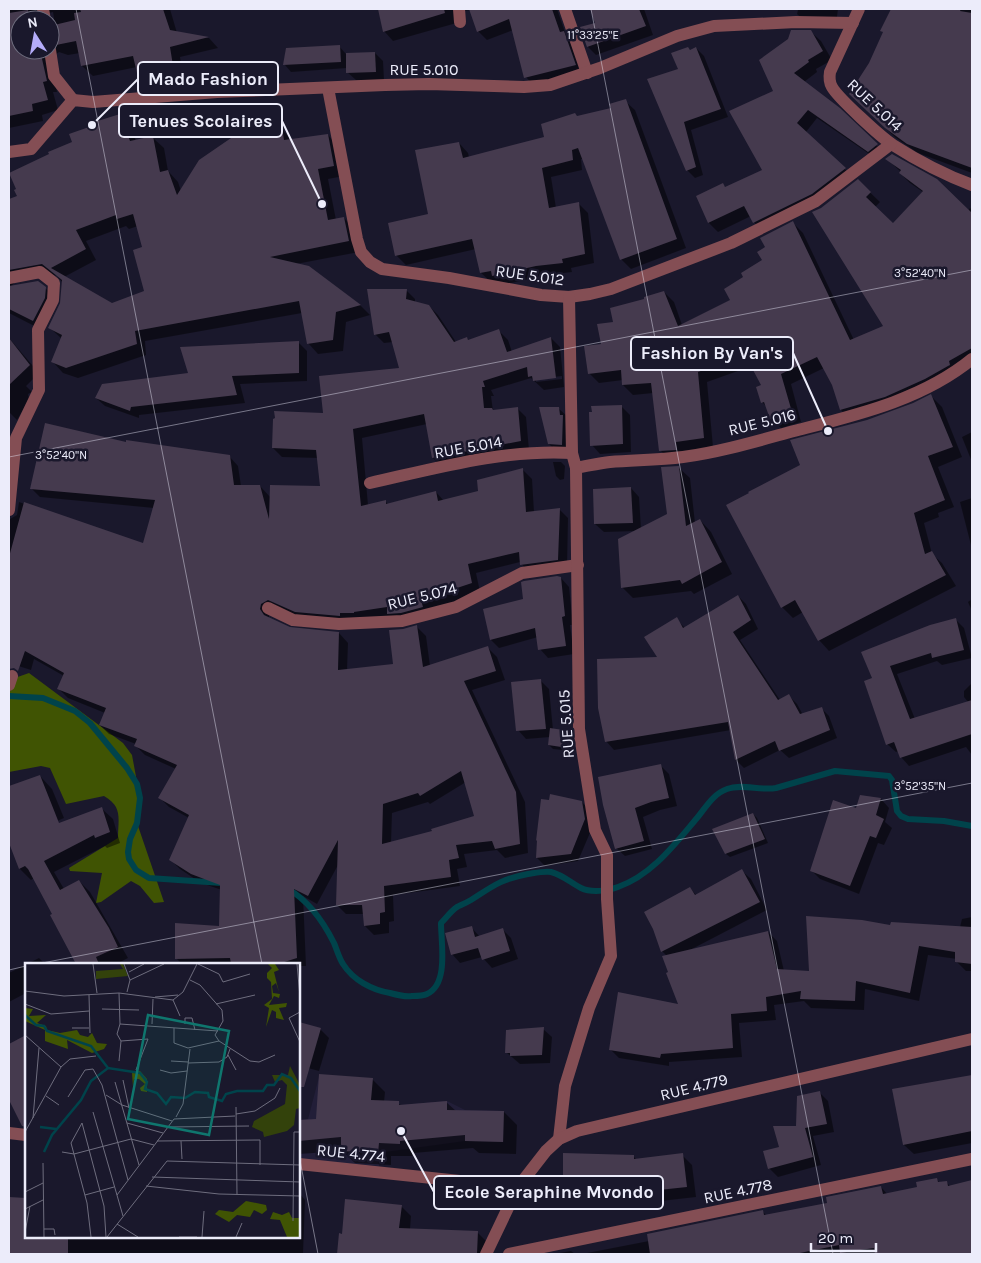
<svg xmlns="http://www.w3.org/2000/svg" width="981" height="1263" viewBox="0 0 981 1263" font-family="Karla,sans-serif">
<rect width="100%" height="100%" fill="#1a182c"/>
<!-- built -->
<path fill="#221e38" d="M 319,1077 L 371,1105 L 399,1101 L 400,1105 L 447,1101 L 465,1110 L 504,1111 L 504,1142 L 465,1141 L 378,1153 L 379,1166 L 299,1160 L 299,1120 L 308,1119 Z"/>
<!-- forest -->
<path fill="#405403" d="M 29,673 L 123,743 L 132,755 L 140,798 L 137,823 L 164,902 L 154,903 L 140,886 L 131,881 L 101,902 L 96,903 L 102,873 L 70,871 L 69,868 L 118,838 C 118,818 123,807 104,796 L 66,804 L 50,768 L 41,766 L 9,772 L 9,680 Z"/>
<!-- shadow -->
<g fill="#0007" fill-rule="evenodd">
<path d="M 9,9 L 170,9 L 177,33 L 209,38 L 218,48 L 180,57 L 186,95 L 153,100 L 142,89 L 137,67 L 93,76 L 82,66 L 80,53 L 68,55 L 59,52 L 50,59 L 57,92 L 53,92 L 58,110 L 42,115 L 43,121 L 9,128 ZM 53,12 L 54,18 L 54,24 L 50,27 L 50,50 L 20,50 L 20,20 L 46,20 L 49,13 Z"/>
<path d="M 379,9 L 557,9 L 566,35 L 573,42 L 584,74 L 535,87 L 526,77 L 513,30 L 487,40 L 478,31 L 471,10 L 463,11 L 460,22 L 393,41 L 384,31 Z"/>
<path d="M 596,9 L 644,9 L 653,35 L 596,55 L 588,47 L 582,28 L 597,24 L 592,10 Z"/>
<path d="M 764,9 L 838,9 L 836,24 L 807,23 L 797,14 L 798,10 Z"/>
<path d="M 892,9 L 972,9 L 972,173 L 918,153 L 896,138 L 860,104 L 870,64 L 884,33 L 882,31 Z"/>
<path d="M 811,32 L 821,41 L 832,60 L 816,69 L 817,72 L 804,82 L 886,154 L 878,160 L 817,118 L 806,132 L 854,178 L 763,232 L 754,222 L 751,216 L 718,232 L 709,223 L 698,196 L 723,185 L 726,188 L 763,170 L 775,92 Z"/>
<path d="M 339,46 L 346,54 L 375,53 L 383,61 L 384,80 L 356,80 L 347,72 L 347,68 L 291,72 L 285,65 L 287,49 Z"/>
<path d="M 688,48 L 691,51 L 696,48 L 704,56 L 728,117 L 691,130 L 703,175 L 695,178 L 687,170 L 680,69 Z"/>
<path d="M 625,101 L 635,110 L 686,248 L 631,269 L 621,259 L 584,159 L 581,159 L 582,170 L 551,177 L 556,208 L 578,203 L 588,213 L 594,263 L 571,268 L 572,272 L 547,275 L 503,285 L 499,281 L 491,282 L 481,273 L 476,249 L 406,265 L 396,255 L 429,215 L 459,143 L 468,153 L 469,157 L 546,138 L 578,117 L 612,109 Z"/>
<path d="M 120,116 L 130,126 L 136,141 L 153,138 L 164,148 L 168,171 L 178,182 L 181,191 L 250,126 L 256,133 L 281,128 L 292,141 L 328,135 L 338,146 L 344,176 L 328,179 L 336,220 L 344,218 L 355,229 L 359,252 L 296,264 L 308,267 L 360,305 L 370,315 L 346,322 L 343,351 L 318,354 L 308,343 L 302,313 L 145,341 L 146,355 L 78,378 L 63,373 L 53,362 L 62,339 L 50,328 L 62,304 L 63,283 L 57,276 L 50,274 L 18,280 L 11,286 L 45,288 L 56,298 L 44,331 L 9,313 L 9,201 L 19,197 L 74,143 ZM 126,226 L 129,229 L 138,226 L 144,248 L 146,292 L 112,305 L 64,277 L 96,260 L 86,241 Z"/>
<path d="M 887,159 L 968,211 L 970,208 L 972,210 L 972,363 L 851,420 L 841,410 L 833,384 L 824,368 L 791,384 L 801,422 L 781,428 L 771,418 L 767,407 L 762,402 L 763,386 L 752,366 L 707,382 L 713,447 L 670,460 L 660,450 L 653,393 L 633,395 L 623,385 L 623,380 L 599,383 L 589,373 L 602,345 L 614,323 L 646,300 L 664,292 L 674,302 L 682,325 L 731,300 L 745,278 L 764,260 L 766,247 L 793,223 L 803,233 L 854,340 L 884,327 L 821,209 L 858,181 L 880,202 L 875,207 L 893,224 L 923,192 L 910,183 L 900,173 L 901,172 Z"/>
<path d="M 406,290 L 415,299 L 415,303 L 429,306 L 438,315 L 456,342 L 467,338 L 469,341 L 498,330 L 508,340 L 512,352 L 551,338 L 560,347 L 564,387 L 544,390 L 531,378 L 491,390 L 494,396 L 491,396 L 493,411 L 517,408 L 526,417 L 529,450 L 442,467 L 433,458 L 427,424 L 362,438 L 368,505 L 385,501 L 388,504 L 436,492 L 444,501 L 480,492 L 522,469 L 532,479 L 534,512 L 559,509 L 568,518 L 567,568 L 530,574 L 520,562 L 476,573 L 480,592 L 431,616 L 362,620 L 269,614 L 269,619 L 289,629 L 339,633 L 348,643 L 347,670 L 394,665 L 403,630 L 417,627 L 426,636 L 430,666 L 488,648 L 497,657 L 505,680 L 472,690 L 525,802 L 528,853 L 505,858 L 497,850 L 464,854 L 467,867 L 457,869 L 460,886 L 393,895 L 394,921 L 389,922 L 389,933 L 374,935 L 365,926 L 364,914 L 346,914 L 337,905 L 338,865 L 317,904 L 303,896 L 306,966 L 299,966 L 299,964 L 182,964 L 176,958 L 221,928 L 222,890 L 201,883 L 180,869 L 171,860 L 189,818 L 169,807 L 160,798 L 176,769 L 145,755 L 136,746 L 136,744 L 109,734 L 100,725 L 105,713 L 68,698 L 59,689 L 64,676 L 34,659 L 31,670 L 9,663 L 9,503 L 11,505 L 10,519 L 17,515 L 19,502 L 144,545 L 154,508 L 40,497 L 31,488 L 127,443 L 229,456 L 238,466 L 241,486 L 260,486 L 271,498 L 322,487 L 319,458 L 282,457 L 273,448 L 325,414 L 400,369 L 393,342 L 384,343 L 375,334 ZM 562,376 L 562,379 L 536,382 L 536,379 ZM 466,782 L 476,817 L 434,832 L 391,843 L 392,813 L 428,802 L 430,804 Z"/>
<path d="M 9,338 L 39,373 L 26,386 L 32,392 L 28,394 L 29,399 L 17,420 L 9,412 Z"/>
<path d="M 298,342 L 307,351 L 307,381 L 240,384 L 245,403 L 139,415 L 139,418 L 105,406 L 96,398 L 189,374 Z"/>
<path d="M 931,396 L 942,407 L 962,457 L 938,467 L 954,507 L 938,513 L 939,517 L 924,523 L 932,554 L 942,563 L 956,586 L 829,651 L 819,640 L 803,612 L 793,618 L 782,607 L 728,506 L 801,466 L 867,421 Z"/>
<path d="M 621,406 L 630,415 L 631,452 L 600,454 L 592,445 Z"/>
<path d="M 558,408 L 567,416 L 570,453 L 557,452 L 549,444 Z"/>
<path d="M 972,432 L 972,462 L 962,437 Z"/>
<path d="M 553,462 L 561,462 L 565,466 L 564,479 L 560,480 L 556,476 Z"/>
<path d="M 678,467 L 690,478 L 695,523 L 700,520 L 711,532 L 732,574 L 694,594 L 691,591 L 633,598 L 622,587 L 637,531 L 604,532 L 595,524 L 631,488 L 639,497 L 641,529 L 668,515 Z"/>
<path d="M 972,498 L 972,549 L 960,502 Z"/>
<path d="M 561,578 L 569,587 L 573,625 L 570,625 L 574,654 L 548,658 L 540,649 L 538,637 L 499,648 L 491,640 L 484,610 L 524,600 Z"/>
<path d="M 738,596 L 746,604 L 758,629 L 740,640 L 780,700 L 789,696 L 797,704 L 803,715 L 821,708 L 829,716 L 837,738 L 789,758 L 780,750 L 744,768 L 736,760 L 731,730 L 614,750 L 606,741 L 660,659 L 676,619 L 685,628 Z"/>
<path d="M 972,599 L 972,611 L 968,602 Z"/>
<path d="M 956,620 L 964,628 L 972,658 L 942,665 L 937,661 L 897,674 L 915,719 L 968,702 L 964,697 L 964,691 L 972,683 L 972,755 L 966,747 L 909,766 L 901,757 L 899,751 L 896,752 L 887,744 L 873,679 L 863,653 Z"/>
<path d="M 540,680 L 549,689 L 553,730 L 570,732 L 574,736 L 572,751 L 553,749 L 549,745 L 550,737 L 526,739 L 518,730 Z"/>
<path d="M 661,766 L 669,774 L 677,806 L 660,810 L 643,817 L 652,849 L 625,856 L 616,848 L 604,804 Z"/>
<path d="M 40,776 L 52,789 L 64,818 L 16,839 L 9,831 L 9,787 Z"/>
<path d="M 861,797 L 881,799 L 889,808 L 885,822 L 892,828 L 884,845 L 878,843 L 859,894 L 820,879 L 812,871 L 857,809 Z"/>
<path d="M 582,802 L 589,810 L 592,828 L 578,861 L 545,866 L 537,858 L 538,841 L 537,840 Z"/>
<path d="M 101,808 L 113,819 L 120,843 L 107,848 L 105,846 L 54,872 L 64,889 L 79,881 L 90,892 L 128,958 L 116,964 L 78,964 L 52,915 L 54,915 L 34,878 L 31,880 L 20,869 L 14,853 Z"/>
<path d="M 753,814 L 757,818 L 768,843 L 730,857 L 726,854 Z"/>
<path d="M 742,871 L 751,879 L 767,910 L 690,950 L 768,932 L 777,941 L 784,971 L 810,972 L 891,926 L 960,927 L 962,919 L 972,917 L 972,971 L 966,971 L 957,962 L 957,959 L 928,955 L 919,1001 L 865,989 L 864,1010 L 811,1008 L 804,1001 L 774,1005 L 776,1020 L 739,1023 L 742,1057 L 669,1062 L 669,1066 L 619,1058 L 610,1049 L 680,1006 L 669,973 L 667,956 L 662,951 L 690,888 L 697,896 Z"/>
<path d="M 471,927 L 480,937 L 502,929 L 511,938 L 518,959 L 492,968 L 482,957 L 460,963 L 452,954 Z"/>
<path d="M 39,958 L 45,964 L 26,964 L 26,993 L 9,1002 L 9,973 Z"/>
<path d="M 299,1024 L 320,1029 L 329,1038 L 319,1071 L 304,1067 L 299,1061 Z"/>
<path d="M 543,1029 L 552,1037 L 550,1063 L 520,1064 L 507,1053 Z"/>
<path d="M 26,1036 L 26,1125 L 19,1118 L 9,1098 L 9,1045 Z"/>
<path d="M 972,1076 L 972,1143 L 914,1154 L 904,1145 L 893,1090 Z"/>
<path d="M 372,1079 L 385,1092 L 384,1102 L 398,1103 L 402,1106 L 446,1102 L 456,1111 L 504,1112 L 517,1125 L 516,1154 L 479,1153 L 473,1148 L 413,1153 L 412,1156 L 391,1156 L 391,1165 L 355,1163 L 342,1151 L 299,1154 L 299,1121 L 317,1120 Z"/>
<path d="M 819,1092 L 828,1101 L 834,1132 L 813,1136 L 821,1165 L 778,1177 L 769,1168 L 780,1148 L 797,1127 Z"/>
<path d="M 682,1155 L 692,1165 L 696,1197 L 652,1202 L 648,1198 L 604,1198 L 604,1202 L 608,1207 L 551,1205 L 541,1195 L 564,1183 L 633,1156 L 637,1160 Z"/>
<path d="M 936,1179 L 940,1183 L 946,1182 L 951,1187 L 972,1181 L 972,1254 L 582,1254 L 649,1241 L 763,1212 L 767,1216 L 828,1204 L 881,1187 L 888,1195 L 918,1188 Z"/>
<path d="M 299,1193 L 305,1200 L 303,1254 L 216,1253 L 216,1254 L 9,1254 L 9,1198 L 26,1199 L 26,1237 L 299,1237 Z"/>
<path d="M 401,1206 L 411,1216 L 410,1229 L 478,1233 L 488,1243 L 488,1254 L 338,1254 L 340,1235 L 343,1235 Z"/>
<path d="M 571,1251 L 575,1254 L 554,1254 Z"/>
</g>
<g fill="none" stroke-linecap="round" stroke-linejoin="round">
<!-- stream -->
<g stroke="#00434b" stroke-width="6">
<path d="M 9,696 L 43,698 L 75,711 L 90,723 L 127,768 L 137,784 L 140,798 L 137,823 L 130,839 L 128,852 L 129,859 L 136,870 L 149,878 L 222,883"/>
<path d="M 288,889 C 309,901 323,921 334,943 C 337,950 339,958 343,964 C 353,980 372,990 390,993 C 397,995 405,997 412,996 C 417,996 423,996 427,994 C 449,984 441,943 441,923 C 446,918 451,911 457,907 C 461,905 466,903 471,900 C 493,886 501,879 528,874 C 535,873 544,871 551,872 C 563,875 571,883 581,888 C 591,893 608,891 618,887 C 652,875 675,844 697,818 C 706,807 713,794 727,789 C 742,783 760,791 776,788 L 835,771 L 889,776 L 892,780 L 897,811 L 901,816 L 908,819 L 944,821 L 972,826"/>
</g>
</g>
<!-- building -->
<g fill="#453a4e" fill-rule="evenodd">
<path d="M 80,9 L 163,9 L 170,30 L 209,37 L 170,47 L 176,84 L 141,90 L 133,56 L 81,66 L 76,41 L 56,45 L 50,42 L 50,26 L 75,20 L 74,13 L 81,12 Z"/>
<path d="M 378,9 L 444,9 L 445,13 L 383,32 Z"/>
<path d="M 469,9 L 552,9 L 560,32 L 564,31 L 576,65 L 524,78 L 509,19 L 477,32 Z"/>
<path d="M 590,9 L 639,9 L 646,26 L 587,47 L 580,27 L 595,23 Z"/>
<path d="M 891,9 L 961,9 L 960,11 L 972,13 L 972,168 L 907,144 L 885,128 L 849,94 L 869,63 L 883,32 L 880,31 Z"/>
<path d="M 28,10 L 30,20 L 20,20 L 20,50 L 40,50 L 47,81 L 43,82 L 48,100 L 32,104 L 33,111 L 9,116 L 9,13 Z"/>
<path d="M 791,30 L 811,30 L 823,51 L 808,60 L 809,62 L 794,73 L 840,108 L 878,144 L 868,152 L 808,110 L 797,123 L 846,168 L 812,194 L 753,223 L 744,206 L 708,223 L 696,196 L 723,183 L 725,187 L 762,170 L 729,111 L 773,91 L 759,60 L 788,39 Z"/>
<path d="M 340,45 L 341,62 L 283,65 L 286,48 Z"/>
<path d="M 688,47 L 690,50 L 696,47 L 721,109 L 684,122 L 696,167 L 686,171 L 647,79 L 678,69 L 671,53 Z"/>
<path d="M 375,52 L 376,72 L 346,73 L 346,53 Z"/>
<path d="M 626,99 L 677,239 L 620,260 L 578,148 L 572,150 L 573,160 L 542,168 L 549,208 L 579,202 L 585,254 L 562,259 L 563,263 L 536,266 L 492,276 L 491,271 L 480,273 L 472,239 L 395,256 L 388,223 L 428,214 L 415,150 L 459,142 L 463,158 L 544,137 L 541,124 L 575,113 L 577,116 L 611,108 L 609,104 Z"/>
<path d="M 120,114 L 130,141 L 153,136 L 160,172 L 168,170 L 177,195 L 199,160 L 250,125 L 252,132 L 282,127 L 284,140 L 328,134 L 334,166 L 318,169 L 328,220 L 344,217 L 349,241 L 270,257 L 309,266 L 361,305 L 336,312 L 333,340 L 307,344 L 299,301 L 135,331 L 137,344 L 66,368 L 51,362 L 62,335 L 48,328 L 60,303 L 62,280 L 42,264 L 9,270 L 9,199 L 17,196 L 14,190 L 16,189 L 9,173 L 49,154 L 48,152 L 72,142 L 69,134 L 89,127 L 88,124 ZM 133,214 L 142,247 L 133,250 L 144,291 L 112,303 L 51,268 L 86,249 L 76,230 L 116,215 L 117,219 Z"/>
<path d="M 892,154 L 937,179 L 972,213 L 972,348 L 949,361 L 950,365 L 948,366 L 925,379 L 885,397 L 840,410 L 832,385 L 817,357 L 781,374 L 792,412 L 770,419 L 764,402 L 761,403 L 756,387 L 761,385 L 745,355 L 698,372 L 704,438 L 676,442 L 677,450 L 659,451 L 651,383 L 622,385 L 621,370 L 588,374 L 584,346 L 601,344 L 597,324 L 613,322 L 610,308 L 644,299 L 644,297 L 664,291 L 678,326 L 730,300 L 724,289 L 743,277 L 741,273 L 762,260 L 757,252 L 765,247 L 760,238 L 793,221 L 850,340 L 883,326 L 812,212 L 821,208 L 858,179 L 871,192 L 866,197 L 893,223 L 923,191 L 899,173 L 901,170 L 885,159 Z"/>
<path d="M 38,281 L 46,287 L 45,298 L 33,321 L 9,309 L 9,286 Z"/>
<path d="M 367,289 L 407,289 L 406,299 L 429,305 L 454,342 L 467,337 L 468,340 L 499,329 L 507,352 L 551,337 L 556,378 L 533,381 L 532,376 L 528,377 L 527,367 L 483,381 L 485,387 L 482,387 L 484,408 L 492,408 L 493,410 L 518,407 L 521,441 L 432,458 L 424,414 L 353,429 L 361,506 L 386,500 L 386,504 L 436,491 L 438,501 L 478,491 L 477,480 L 523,468 L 526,512 L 560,508 L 558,560 L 520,565 L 519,552 L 468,564 L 472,583 L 421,600 L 423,607 L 401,613 L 387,614 L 387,607 L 354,612 L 354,613 L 340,613 L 340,616 L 295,612 L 268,600 L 261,604 L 260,609 L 264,615 L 290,627 L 339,632 L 338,670 L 393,664 L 389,630 L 403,629 L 417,625 L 423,667 L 488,646 L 496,671 L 464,681 L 516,792 L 520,844 L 495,849 L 492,841 L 456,845 L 459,858 L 449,860 L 451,877 L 384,886 L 385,912 L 380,913 L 380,924 L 364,926 L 362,905 L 336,905 L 338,840 L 308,896 L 294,889 L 297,958 L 278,964 L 231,964 L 230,958 L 175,959 L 175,923 L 219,926 L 220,885 L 191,874 L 169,860 L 189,815 L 158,798 L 177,765 L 134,746 L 137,739 L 99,725 L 106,708 L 57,689 L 64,673 L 25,651 L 18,671 L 14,668 L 9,669 L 9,557 L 24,502 L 143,543 L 155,500 L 30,489 L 45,423 L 126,442 L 126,440 L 230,455 L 234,485 L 260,485 L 269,519 L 270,485 L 320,486 L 316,450 L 272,448 L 273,419 L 275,418 L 274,411 L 323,413 L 319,376 L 399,368 L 389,332 L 374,335 ZM 461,771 L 474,816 L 431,829 L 432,831 L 382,844 L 383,804 L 418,793 L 420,796 Z"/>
<path d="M 9,338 L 30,365 L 9,385 Z"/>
<path d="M 299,341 L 299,373 L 232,376 L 237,395 L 131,407 L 130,411 L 95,398 L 102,384 L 188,373 L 180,347 Z"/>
<path d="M 931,394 L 953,447 L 928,456 L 945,500 L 914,513 L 925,554 L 932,551 L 946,575 L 818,641 L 795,600 L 781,608 L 726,505 L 749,493 L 748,492 L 800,465 L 790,440 L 867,420 L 913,403 Z"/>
<path d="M 622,405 L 623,444 L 590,446 L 589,412 L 592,412 L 591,406 Z"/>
<path d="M 539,407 L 559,407 L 560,415 L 563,415 L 562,445 L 548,444 Z"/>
<path d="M 679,466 L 686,526 L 700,519 L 722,562 L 682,584 L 680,580 L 621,588 L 618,539 L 667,514 L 661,467 Z"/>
<path d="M 631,487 L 633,523 L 594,524 L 593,489 Z"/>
<path d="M 557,576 L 561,577 L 565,616 L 562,617 L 566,646 L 538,650 L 535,628 L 490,640 L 483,609 L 523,599 L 521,582 L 524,581 Z"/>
<path d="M 738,595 L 751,620 L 733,632 L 778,700 L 789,694 L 800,714 L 822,707 L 830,730 L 779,751 L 775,741 L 735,760 L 728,722 L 605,742 L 598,708 L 597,659 L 657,657 L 644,637 L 677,617 L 683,628 Z"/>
<path d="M 956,618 L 964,650 L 932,658 L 931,653 L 890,666 L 910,719 L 972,700 L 972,734 L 900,758 L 894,742 L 886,745 L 864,681 L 872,678 L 861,652 L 930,625 Z"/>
<path d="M 541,679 L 546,729 L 516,731 L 511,682 Z"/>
<path d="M 550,728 L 570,731 L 568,748 L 548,745 Z"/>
<path d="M 661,764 L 669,798 L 651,802 L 635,808 L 644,841 L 615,849 L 603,805 L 598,777 Z"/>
<path d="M 40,775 L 59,823 L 102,807 L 110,832 L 95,838 L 94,835 L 44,861 L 60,890 L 79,880 L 109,928 L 118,947 L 96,957 L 99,964 L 76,964 L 50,915 L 52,914 L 28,869 L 25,866 L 19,869 L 9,843 L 9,786 Z"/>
<path d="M 550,794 L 582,801 L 585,819 L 571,854 L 536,858 L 537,840 L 536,841 L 541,799 L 549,800 Z"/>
<path d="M 860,795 L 881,798 L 876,815 L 884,819 L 876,838 L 870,836 L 850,886 L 810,871 L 833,800 L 856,808 Z"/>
<path d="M 753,813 L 765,839 L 725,854 L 712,829 Z"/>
<path d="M 742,869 L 760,902 L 661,952 L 653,929 L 644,912 L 690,887 L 695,895 Z"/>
<path d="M 806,916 L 862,920 L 890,925 L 891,922 L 972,927 L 972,964 L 955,962 L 955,952 L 919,946 L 910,993 L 856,981 L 855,1001 L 800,999 L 801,991 L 766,997 L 767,1011 L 731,1014 L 733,1048 L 661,1054 L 660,1058 L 609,1050 L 618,992 L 678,1004 L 666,973 L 668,972 L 662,956 L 768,931 L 777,969 L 809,971 Z"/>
<path d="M 472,926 L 475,937 L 503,928 L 510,951 L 482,960 L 478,948 L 451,955 L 445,933 Z"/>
<path d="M 299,1022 L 321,1028 L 304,1087 L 299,1087 Z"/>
<path d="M 544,1027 L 542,1055 L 510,1056 L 510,1053 L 505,1053 L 506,1030 Z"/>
<path d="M 26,1035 L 26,1127 L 22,1126 L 9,1100 L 9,1044 Z"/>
<path d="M 319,1074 L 373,1078 L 371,1100 L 399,1101 L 399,1105 L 447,1101 L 447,1110 L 504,1111 L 503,1142 L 465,1141 L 465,1135 L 400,1141 L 400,1144 L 379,1143 L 378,1153 L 341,1151 L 341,1137 L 299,1141 L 299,1120 L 316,1119 Z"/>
<path d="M 972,1075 L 972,1131 L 903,1145 L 892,1089 Z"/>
<path d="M 820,1091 L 827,1124 L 805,1128 L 813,1157 L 768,1169 L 763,1151 L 779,1147 L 773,1126 L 796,1126 L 797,1096 Z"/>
<path d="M 563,1153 L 634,1155 L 634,1159 L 683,1153 L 687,1187 L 640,1192 L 640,1188 L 594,1188 L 594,1193 L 598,1195 L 598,1198 L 539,1195 L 547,1175 L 563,1181 Z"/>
<path d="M 937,1178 L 938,1182 L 947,1181 L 948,1186 L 972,1180 L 972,1254 L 875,1254 L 874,1248 L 840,1253 L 839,1245 L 795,1254 L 650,1254 L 647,1234 L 763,1210 L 764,1215 L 827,1203 L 826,1197 L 881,1186 L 883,1194 L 917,1187 L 916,1182 Z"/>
<path d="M 9,1197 L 26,1198 L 26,1237 L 68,1237 L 68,1254 L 9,1254 Z"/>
<path d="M 345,1199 L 402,1205 L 399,1228 L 478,1231 L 477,1254 L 337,1254 L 339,1233 L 342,1234 Z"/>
</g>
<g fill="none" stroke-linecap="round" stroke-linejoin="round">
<!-- minor -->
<g stroke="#844e54" stroke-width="12">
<path d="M 43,9 L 45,20"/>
<path d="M 459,9 L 460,22"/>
<path d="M 565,9 L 587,73"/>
<path d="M 859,9 L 830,72 C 829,78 829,82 832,87 C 838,98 882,138 893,145 C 918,161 945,175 972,185"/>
<path d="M 50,50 L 54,76 L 73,100"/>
<path d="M 328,88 L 357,239 L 361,252 L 370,262 L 382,269 L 449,278 L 541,295 L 569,297 L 590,294 L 611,289 L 731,243 L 816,201 L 891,144"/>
<path d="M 9,152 L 31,149 L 73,100 L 93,102 L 217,92 L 385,85 L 429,84 L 524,87 L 550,85 L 600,68 L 677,36 L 714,26 L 796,22 L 853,23"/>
<path d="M 9,278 L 40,272 L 54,283 L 53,300 L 38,330 L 39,390 L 16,438 L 9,510"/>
<path d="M 576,468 C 588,466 599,463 610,462 C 634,460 659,460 683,457 C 720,452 757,441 794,431 C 856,415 922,400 972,359"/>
<path d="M 370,483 C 437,468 504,449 572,453"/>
<path d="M 268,608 L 293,620 L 339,624 L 402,621 L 456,607 L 522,573 L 578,565"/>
<path d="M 9,685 L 12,676"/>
<path d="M 9,1133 L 26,1135"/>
<path d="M 559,1139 L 565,1086 L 589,1008 L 611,956 L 607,899 L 607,855 L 595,830 L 579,729 L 576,468 L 572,453 L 569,297"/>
<path d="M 299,1164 L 518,1187"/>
<path d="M 486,1254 L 518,1187 L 546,1151 L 559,1139 L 577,1131 L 972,1039"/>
<path d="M 509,1254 L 972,1159"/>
</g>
</g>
<!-- ticks -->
<path fill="none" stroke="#ececfa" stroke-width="1" stroke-opacity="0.45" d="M 76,9 L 262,964M 591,9 L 833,1254M 9,457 L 972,270M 37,964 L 972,783M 9,970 L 26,966M 299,1155 L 318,1254"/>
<g text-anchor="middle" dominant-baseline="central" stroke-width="5" stroke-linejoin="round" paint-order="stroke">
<!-- street labels -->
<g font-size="16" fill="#ececfa" stroke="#1a182c">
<text x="424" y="69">RUE 5.010</text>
<text transform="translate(875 105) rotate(43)">RUE 5.014</text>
<text transform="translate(530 275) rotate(8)">RUE 5.012</text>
<text transform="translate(762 422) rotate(-14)">RUE 5.016</text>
<text transform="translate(468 447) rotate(-10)">RUE 5.014</text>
<text transform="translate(422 596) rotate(-14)">RUE 5.074</text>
<text transform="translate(566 724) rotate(-94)">RUE 5.015</text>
<text transform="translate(694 1087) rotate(-14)">RUE 4.779</text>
<text transform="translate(351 1153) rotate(6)">RUE 4.774</text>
<text transform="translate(738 1191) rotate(-12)">RUE 4.778</text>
</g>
</g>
<!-- overview -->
<g transform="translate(25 963)">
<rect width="275" height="275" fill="#1a182c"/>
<path d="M 95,1 L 98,1 L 103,13 L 71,16 L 71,8 L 98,6 ZM 265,103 L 275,122 L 275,145 L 271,146 L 269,162 L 262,168 L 239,174 L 238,169 L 227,164 L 229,158 L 260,141 L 262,122 L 257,117 L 250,119 L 247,112 L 263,112 Z" fill="#33420b"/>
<path d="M 243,1 L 250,1 L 254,7 L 249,9 L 254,29 L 251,20 L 247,23 L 248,30 L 255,31 L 254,35 L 249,33 L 244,42 L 262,40 L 261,44 L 254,45 L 259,57 L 251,55 L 251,49 L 247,47 L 241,64 L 244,45 L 239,42 L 247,36 L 246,19 L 242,15 L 242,10 L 247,5 ZM 0,45 L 8,46 L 4,53 L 21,52 L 12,60 L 21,63 L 22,67 L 35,70 L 52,67 L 55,72 L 63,74 L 67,70 L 72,80 L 82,81 L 79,86 L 67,90 L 42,77 L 43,86 L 20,78 L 20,67 L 0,58 ZM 115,108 L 122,116 L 122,129 L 116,128 L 115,125 L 120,121 L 114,116 L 109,116 L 108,124 L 107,110 ZM 221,238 L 241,242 L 242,247 L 237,251 L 229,247 L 225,254 L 212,252 L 204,259 L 190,251 L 194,247 L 208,249 ZM 248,249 L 257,252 L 264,249 L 267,255 L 275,255 L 275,274 L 262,274 L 255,257 L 245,256 Z" fill="#405403"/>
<path fill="none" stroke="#00434b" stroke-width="2.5" d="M 0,52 L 11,62 L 19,63 L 22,68 L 66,83 L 83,105M 15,164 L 31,166M 19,189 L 27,172 L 56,137 L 66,118 L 83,105 L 115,110 L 122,119 L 120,126 L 132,130 L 141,141 L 146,134 L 160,135 L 170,129 L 183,130 L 184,134 L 197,138 L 201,131 L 212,128 L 238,128 L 242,122 L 249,122 L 257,111 L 266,115 L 275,128"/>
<path fill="none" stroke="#6e6d7e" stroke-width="1" d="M 68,1 L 72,30M 99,1 L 105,17M 173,1 L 194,11 L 198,19 L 225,11M 272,1 L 275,34M 104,9 L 119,1M 165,17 L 175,22 L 197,47 L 198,58 L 190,72 L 194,78 L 225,98 L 234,99 L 250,92M 0,28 L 39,33 L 94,30 L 148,37 L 158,29 L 172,1M 102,29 L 105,17 L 139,1M 94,30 L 95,61 L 193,68M 64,32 L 65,70M 130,34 L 153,32M 148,37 L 155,53M 0,41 L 26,51 L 64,48M 191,41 L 230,32M 77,46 L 114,47M 275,49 L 264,55 L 275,79M 95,61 L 92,71 L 96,78 L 123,76 L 111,107 L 113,108M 127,61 L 128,36M 160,61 L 160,55 L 167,55 L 170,67M 47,65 L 64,65M 149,65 L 149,80 L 163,85 L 194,78M 0,72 L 36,104M 203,92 L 211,107M 94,98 L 96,78M 146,98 L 163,99M 163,100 L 194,99 L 202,94 L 205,86M 135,107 L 146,110 L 162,108M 98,117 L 104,145M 90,119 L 114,202M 81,132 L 97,142 L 147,158M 21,133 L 34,142M 43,134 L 60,107 L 68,106 L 77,122 L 103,217M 211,144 L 212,232M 68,149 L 98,253M 211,151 L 230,148 L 250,135 L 255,125M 151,154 L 158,141 L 165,86M 8,155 L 14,85M 57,160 L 46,180 L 62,240 L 66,274M 57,160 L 79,243 L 81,274M 102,160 L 138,170M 143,164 L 224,163M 0,169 L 36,104 L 45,96 L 71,93M 132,178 L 235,177 L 235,202M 156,178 L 157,196M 37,189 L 49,191 L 106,176 L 129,182M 18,200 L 19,274M 127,214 L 275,219M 121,223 L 194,231 L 275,233M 0,229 L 18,220M 60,232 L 89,224M 92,232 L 149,156 L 210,153M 0,246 L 18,237M 268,258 L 269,169 L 275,169M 92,261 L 113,274M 19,266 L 29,266 L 30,272M 0,269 L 5,243M 82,274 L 142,198 L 275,202M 154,274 L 172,274M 177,274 L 179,248M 211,274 L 217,260"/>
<path fill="#0f766e" fill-opacity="0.15" stroke="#0f766e" stroke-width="2.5" d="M 123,52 L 204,68 L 184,172 L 103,156 Z"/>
<rect width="275" height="275" fill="none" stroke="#ececfa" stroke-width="2.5"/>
</g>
<g font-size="12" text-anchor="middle" fill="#ececfa" stroke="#1a182c" stroke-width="5" stroke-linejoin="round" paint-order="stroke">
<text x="593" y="39">11°33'25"E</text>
<text x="920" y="277">3°52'40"N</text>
<text x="61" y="459">3°52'40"N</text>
<text x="920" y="790">3°52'35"N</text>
</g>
<!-- callouts -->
<path fill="none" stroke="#ececfa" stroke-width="2" d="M92 125L138 79M322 204L282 121M828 431L793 353M401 1131L434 1192"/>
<g fill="#ececfa" stroke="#1a182c" stroke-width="2">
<circle cx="92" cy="125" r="5"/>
<circle cx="322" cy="204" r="5"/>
<circle cx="828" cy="431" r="5"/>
<circle cx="401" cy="1131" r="5"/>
</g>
<g fill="#1a182c" stroke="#ececfa" stroke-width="2">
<rect x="138" y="62" width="140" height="33" rx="5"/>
<rect x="119" y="104" width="163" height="33" rx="5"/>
<rect x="631" y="337" width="162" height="33" rx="5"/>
<rect x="434" y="1176" width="229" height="33" rx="5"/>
</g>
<g font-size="18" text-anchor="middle" font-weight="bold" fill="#ececfa">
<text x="208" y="85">Mado Fashion</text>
<text x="201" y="127">Tenues Scolaires</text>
<text x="712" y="359">Fashion By Van's</text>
<text x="549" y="1198">Ecole Seraphine Mvondo</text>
</g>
<!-- border -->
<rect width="981" height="1263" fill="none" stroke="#ececfa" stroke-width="20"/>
<!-- north arrow -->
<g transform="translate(35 35) rotate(349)"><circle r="24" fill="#1a182c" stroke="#6e6d7e"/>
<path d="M0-4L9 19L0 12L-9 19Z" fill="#b4acf9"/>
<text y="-8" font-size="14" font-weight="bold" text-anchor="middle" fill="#ececfa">N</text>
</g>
<!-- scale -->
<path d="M811 1243v8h65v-8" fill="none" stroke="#ececfa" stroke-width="2.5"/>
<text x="818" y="1243" font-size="15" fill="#ececfa" stroke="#1a182c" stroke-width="4" paint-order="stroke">20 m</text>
</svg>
